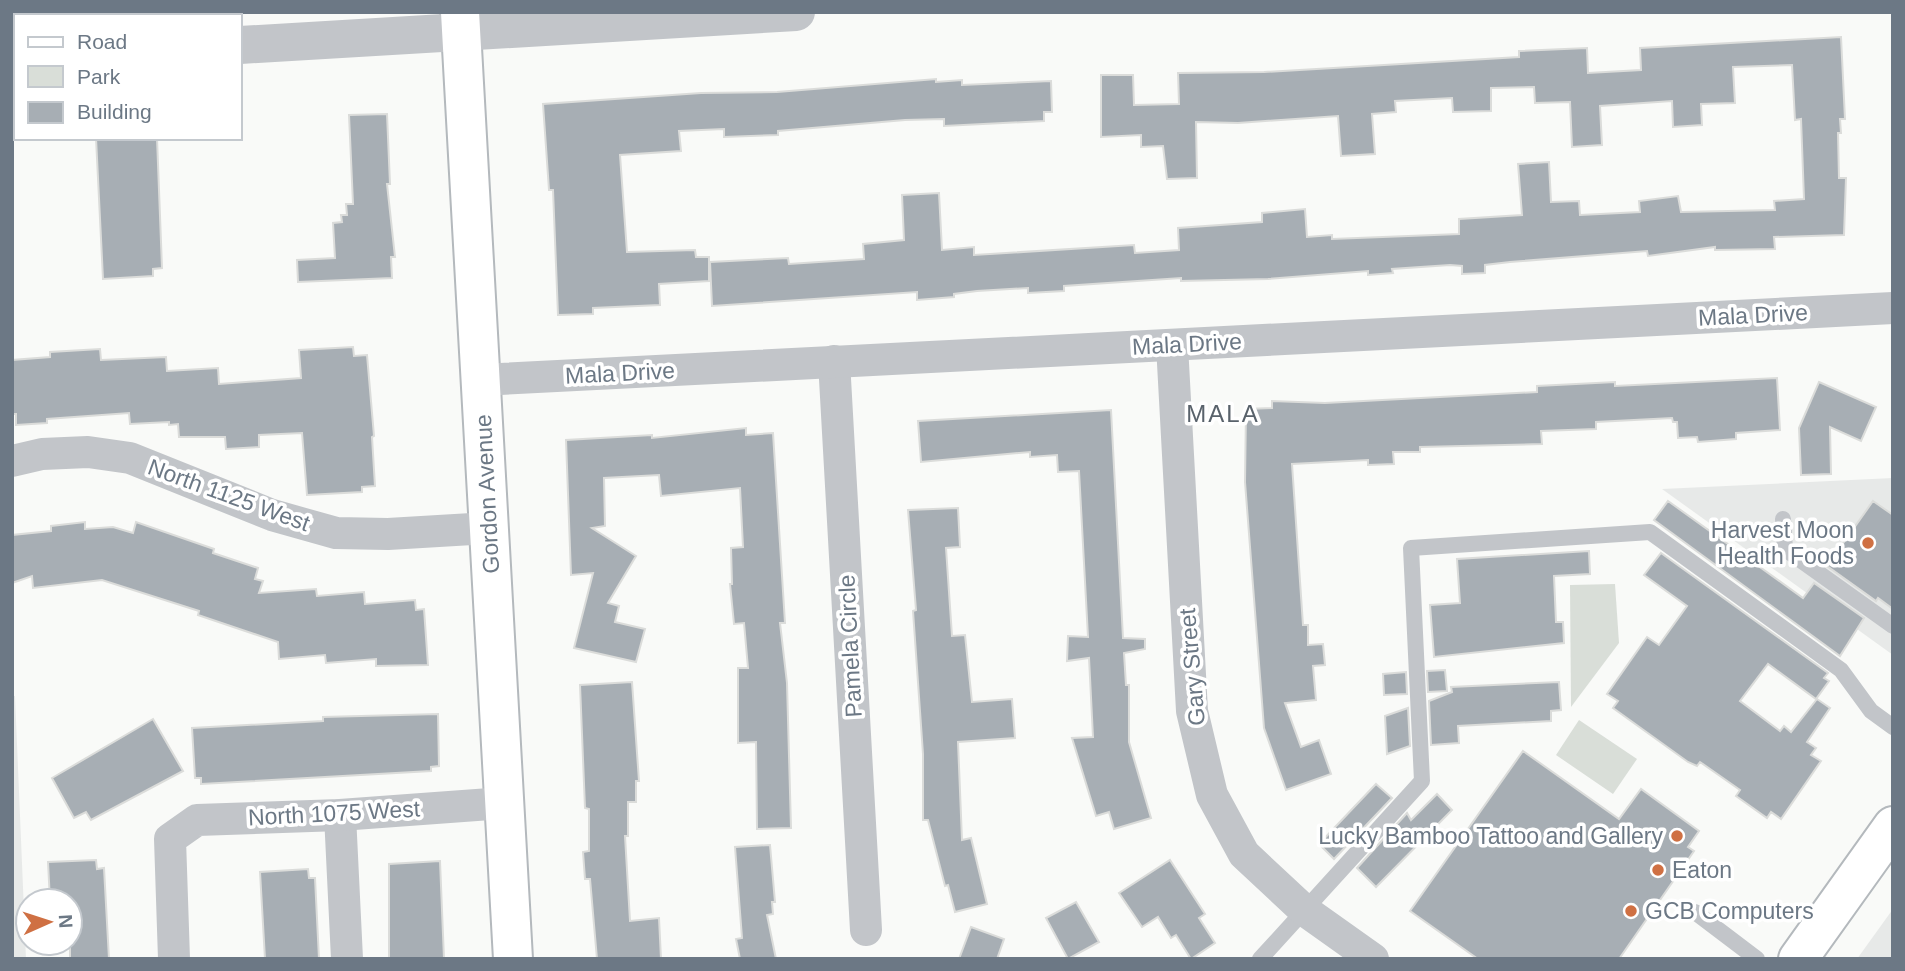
<svg xmlns="http://www.w3.org/2000/svg" width="1905" height="971" viewBox="0 0 1905 971" font-family="Helvetica,sans-serif">
<rect width="100%" height="100%" fill="#f9faf8"/>
<!-- built -->
<g fill="#e7e9e8">
<path d="M 1893,478 L 1893,655 L 1662,489 Z"/>
<path d="M 12,696 L 15,696 L 26,959 L 12,959 Z"/>
<path d="M 1893,909 L 1893,959 L 1857,959 Z"/>
</g>
<!-- green -->
<g fill="#d9ded8">
<path d="M 1615,584 L 1619,643 L 1571,707 L 1570,585 Z"/>
<path d="M 1579,720 L 1637,759 L 1613,794 L 1556,755 Z"/>
</g>
<!-- building -->
<g fill="#a7aeb4" stroke="#dbdcda" stroke-width="2">
<path d="M 1841,37 L 1845,119 L 1840,119 L 1841,133 L 1838,133 L 1839,178 L 1846,178 L 1844,235 L 1774,237 L 1775,249 L 1715,250 L 1715,247 L 1648,256 L 1647,251 L 1510,262 L 1485,265 L 1485,273 L 1462,274 L 1462,266 L 1450,265 L 1392,269 L 1393,273 L 1368,275 L 1368,271 L 1268,279 L 1181,281 L 1181,278 L 1064,286 L 1064,291 L 1028,293 L 1028,288 L 977,291 L 954,294 L 954,297 L 917,300 L 917,292 L 712,306 L 710,262 L 788,258 L 789,264 L 864,259 L 863,244 L 904,240 L 902,195 L 939,193 L 942,250 L 974,247 L 974,255 L 1134,245 L 1135,253 L 1179,250 L 1178,228 L 1262,222 L 1262,213 L 1305,209 L 1307,237 L 1332,235 L 1332,239 L 1459,234 L 1459,219 L 1522,215 L 1518,164 L 1549,162 L 1551,202 L 1579,201 L 1580,215 L 1640,212 L 1639,201 L 1678,196 L 1681,212 L 1775,210 L 1774,201 L 1804,199 L 1801,119 L 1795,120 L 1792,65 L 1733,67 L 1735,103 L 1701,104 L 1702,125 L 1673,127 L 1672,101 L 1600,106 L 1602,145 L 1572,147 L 1570,102 L 1535,103 L 1534,87 L 1491,88 L 1491,111 L 1453,112 L 1452,98 L 1395,101 L 1396,112 L 1372,114 L 1375,154 L 1341,156 L 1338,116 L 1238,123 L 1196,122 L 1197,178 L 1167,179 L 1163,146 L 1141,147 L 1141,135 L 1101,137 L 1101,75 L 1133,75 L 1134,105 L 1179,104 L 1178,73 L 1264,72 L 1519,57 L 1519,51 L 1587,48 L 1588,73 L 1641,70 L 1640,48 Z"/>
<path d="M 936,79 L 936,82 L 962,80 L 962,85 L 1051,81 L 1052,112 L 1044,112 L 1044,121 L 944,126 L 944,119 L 905,120 L 778,131 L 778,135 L 724,137 L 724,129 L 679,131 L 681,151 L 620,155 L 627,252 L 695,250 L 696,257 L 709,257 L 709,281 L 659,284 L 660,305 L 593,308 L 593,314 L 558,315 L 553,190 L 549,190 L 543,104 L 701,93 L 777,92 Z"/>
<path d="M 387,114 L 390,184 L 387,184 L 395,257 L 391,257 L 392,278 L 298,282 L 297,260 L 335,258 L 333,223 L 342,222 L 341,215 L 347,215 L 346,204 L 353,204 L 349,115 Z"/>
<path d="M 96,138 L 157,138 L 162,268 L 153,269 L 153,276 L 103,279 Z"/>
<path d="M 353,347 L 354,356 L 367,355 L 374,436 L 372,437 L 375,486 L 362,487 L 362,492 L 307,495 L 302,433 L 259,435 L 259,447 L 226,449 L 225,437 L 179,437 L 178,424 L 169,425 L 169,422 L 130,424 L 129,413 L 47,419 L 47,423 L 16,425 L 16,414 L 12,414 L 12,360 L 50,357 L 50,352 L 100,349 L 101,360 L 166,357 L 167,371 L 218,368 L 219,384 L 301,378 L 299,350 Z"/>
<path d="M 1777,378 L 1780,430 L 1736,433 L 1736,439 L 1698,442 L 1697,437 L 1678,438 L 1677,422 L 1673,422 L 1672,418 L 1596,422 L 1596,429 L 1541,431 L 1542,444 L 1420,447 L 1420,452 L 1393,452 L 1394,464 L 1368,465 L 1368,460 L 1292,464 L 1303,625 L 1308,625 L 1308,645 L 1323,644 L 1325,665 L 1313,666 L 1316,700 L 1285,703 L 1301,747 L 1319,740 L 1331,774 L 1286,790 L 1264,728 L 1245,482 L 1246,409 L 1272,408 L 1272,401 L 1325,403 L 1537,392 L 1537,386 L 1615,382 L 1615,386 Z"/>
<path d="M 1819,382 L 1876,407 L 1861,441 L 1830,427 L 1831,474 L 1801,475 L 1799,428 Z"/>
<path d="M 1111,410 L 1123,638 L 1145,639 L 1145,649 L 1124,653 L 1126,685 L 1129,685 L 1129,742 L 1151,818 L 1114,829 L 1109,812 L 1096,816 L 1072,738 L 1093,737 L 1089,658 L 1067,661 L 1068,636 L 1088,637 L 1079,471 L 1058,472 L 1057,455 L 1030,457 L 1030,452 L 921,462 L 918,421 Z"/>
<path d="M 746,428 L 746,435 L 773,433 L 785,623 L 780,623 L 787,683 L 791,828 L 757,829 L 756,742 L 738,743 L 738,668 L 748,668 L 744,623 L 734,624 L 730,584 L 732,584 L 731,548 L 743,547 L 740,488 L 661,496 L 659,475 L 604,478 L 605,526 L 592,528 L 636,556 L 608,603 L 619,606 L 615,622 L 645,629 L 636,662 L 574,648 L 593,573 L 571,575 L 566,440 L 652,435 L 652,438 Z"/>
<path d="M 1668,501 L 1803,598 L 1814,583 L 1864,618 L 1840,656 L 1654,520 Z"/>
<path d="M 1873,501 L 1893,515 L 1893,609 L 1878,598 L 1876,601 L 1827,566 Z"/>
<path d="M 958,508 L 960,547 L 946,548 L 952,636 L 965,635 L 972,702 L 1012,699 L 1015,738 L 958,742 L 962,840 L 971,838 L 987,904 L 955,912 L 948,885 L 945,886 L 928,820 L 923,820 L 923,754 L 913,611 L 916,610 L 908,510 Z"/>
<path d="M 85,522 L 85,529 L 113,527 L 133,533 L 136,522 L 214,549 L 213,553 L 258,568 L 255,579 L 263,581 L 259,593 L 316,589 L 317,596 L 364,592 L 365,604 L 415,600 L 416,610 L 424,609 L 428,665 L 376,666 L 376,659 L 326,663 L 325,655 L 279,659 L 278,642 L 198,615 L 199,611 L 102,580 L 33,588 L 32,576 L 12,583 L 12,535 L 51,531 L 51,526 Z"/>
<path d="M 1589,551 L 1590,574 L 1554,576 L 1556,622 L 1563,622 L 1564,643 L 1434,657 L 1430,605 L 1460,603 L 1457,559 Z"/>
<path d="M 1661,553 L 1828,673 L 1824,678 L 1829,681 L 1816,699 L 1768,664 L 1740,701 L 1780,731 L 1784,726 L 1791,732 L 1817,699 L 1830,708 L 1807,742 L 1816,748 L 1811,755 L 1821,761 L 1781,819 L 1771,812 L 1767,818 L 1736,796 L 1740,790 L 1700,762 L 1697,766 L 1688,762 L 1613,708 L 1618,701 L 1607,694 L 1647,637 L 1659,645 L 1687,606 L 1644,575 Z"/>
<path d="M 1445,670 L 1447,691 L 1428,692 L 1427,671 Z"/>
<path d="M 1406,672 L 1407,694 L 1384,695 L 1383,674 Z"/>
<path d="M 632,682 L 639,781 L 636,781 L 636,802 L 628,802 L 628,836 L 625,836 L 630,921 L 659,918 L 661,959 L 597,959 L 590,879 L 585,879 L 583,852 L 589,851 L 589,809 L 585,808 L 580,685 Z"/>
<path d="M 1559,682 L 1561,710 L 1551,711 L 1551,721 L 1458,726 L 1459,743 L 1431,745 L 1429,701 L 1452,692 L 1451,687 Z"/>
<path d="M 1408,708 L 1410,746 L 1387,754 L 1385,716 Z"/>
<path d="M 438,714 L 439,766 L 431,767 L 431,771 L 201,784 L 201,778 L 195,778 L 192,728 L 323,721 L 323,717 Z"/>
<path d="M 153,719 L 183,771 L 91,820 L 86,812 L 74,818 L 52,778 Z"/>
<path d="M 1523,751 L 1619,819 L 1641,789 L 1699,831 L 1688,847 L 1694,851 L 1619,959 L 1478,959 L 1410,911 Z"/>
<path d="M 1376,784 L 1392,798 L 1334,859 L 1319,844 Z"/>
<path d="M 1437,794 L 1452,810 L 1376,887 L 1357,868 L 1407,813 L 1411,820 Z"/>
<path d="M 770,845 L 775,902 L 772,902 L 773,914 L 767,915 L 776,959 L 740,959 L 736,939 L 742,938 L 735,847 Z"/>
<path d="M 96,860 L 97,869 L 104,868 L 109,959 L 70,959 L 70,901 L 50,901 L 48,862 Z"/>
<path d="M 1170,860 L 1205,914 L 1199,918 L 1215,943 L 1191,959 L 1176,935 L 1171,938 L 1158,917 L 1142,927 L 1119,893 Z"/>
<path d="M 440,861 L 444,959 L 389,959 L 389,864 Z"/>
<path d="M 308,869 L 309,878 L 315,878 L 319,959 L 265,959 L 260,872 Z"/>
<path d="M 1076,902 L 1099,942 L 1068,959 L 1046,918 Z"/>
<path d="M 971,927 L 1004,939 L 997,959 L 959,959 Z"/>
</g>
<g fill="none" stroke-linecap="round" stroke-linejoin="round">
<defs>
<g id="secondary">
<path d="M 460,12 L 513,959"/>
<path d="M 1798,959 L 1893,826"/>
</g>
</defs>
<!-- secondary casing -->
<use href="#secondary" stroke="#b4b9bd" stroke-width="42"/>
<!-- service -->
<g stroke="#c2c5c9" stroke-width="16">
<path d="M 38,12 L 38,16"/>
<path d="M 1783,519 L 1785,549 L 1893,626"/>
<path d="M 1695,912 L 1757,959"/>
<path d="M 1260,959 L 1422,781 L 1411,548 L 1650,532 L 1841,670 L 1871,711 L 1893,727"/>
</g>
<!-- minor -->
<g stroke="#c2c5c9" stroke-width="32">
<path d="M 1172,345 L 1192,711 L 1212,795 L 1244,854 L 1304,910 L 1373,959"/>
<path d="M 834,361 L 866,930"/>
<path d="M 480,380 L 1893,308"/>
<path d="M 12,461 L 42,454 L 88,452 L 130,458 L 272,515 L 336,533 L 388,534 L 489,528"/>
<path d="M 340,815 L 347,959"/>
<path d="M 174,959 L 170,839 L 197,820 L 340,815 L 504,803"/>
</g>
<!-- tertiary -->
<g stroke="#c2c5c9" stroke-width="38">
<path d="M 240,45 L 796,12"/>
<path d="M 12,61 L 16,61"/>
</g>
<!-- secondary -->
<use href="#secondary" stroke="#fff" stroke-width="38"/>
</g>
<!-- markers -->
<g fill="#cf7043" stroke="#fff" stroke-width="2.5">
<circle cx="1868" cy="543" r="7"/>
<circle cx="1677" cy="836" r="7"/>
<circle cx="1658" cy="870" r="7"/>
<circle cx="1631" cy="911" r="7"/>
</g>
<g text-anchor="middle" dominant-baseline="central" stroke-width="7" stroke-linejoin="round" paint-order="stroke">
<!-- street labels -->
<g font-size="23" fill="#6c7885" stroke="#fff">
<text transform="translate(1753 315) rotate(-3)">Mala Drive</text>
<text transform="translate(1187 344) rotate(-3)">Mala Drive</text>
<text transform="translate(620 373) rotate(-3)">Mala Drive</text>
<text transform="translate(487 494) rotate(-93)">Gordon Avenue</text>
<text transform="translate(229 495) rotate(20)">North 1125 West</text>
<text transform="translate(850 646) rotate(-93)">Pamela Circle</text>
<text transform="translate(1192 667) rotate(-95)">Gary Street</text>
<text transform="translate(334 813) rotate(-3)">North 1075 West</text>
</g>
<!-- poi labels -->
<g font-size="23" fill="#6c7885" stroke="#fff" text-anchor="end">
<text x="1854" y="530">Harvest Moon<tspan x="1854" dy="26">Health Foods</tspan></text>
<text x="1663" y="836">Lucky Bamboo Tattoo and Gallery</text>
<text x="1672" y="870" text-anchor="start">Eaton</text>
<text x="1645" y="911" text-anchor="start">GCB Computers</text>
</g>
<!-- neighbourhood labels -->
<g font-size="24" letter-spacing="2" fill="#59626b" stroke="#fff">
<text x="1223" y="413">MALA</text>
</g>
</g>
<!-- border -->
<rect width="1905" height="971" fill="none" stroke="#6c7885" stroke-width="28"/>
<!-- legend -->
<rect x="14" y="14" width="228" height="126" fill="#ffffff" stroke="#c4c9ce" stroke-width="2"/>
<rect x="28" y="37" width="35" height="10" fill="#ffffff" stroke="#c4c9ce" stroke-width="2"/>
<text x="77" y="49" font-size="21" fill="#6c7885">Road</text>
<rect x="28" y="66" width="35" height="21" fill="#d9ded8" stroke="#c4c9ce" stroke-width="2"/>
<text x="77" y="84" font-size="21" fill="#6c7885">Park</text>
<rect x="28" y="102" width="35" height="21" fill="#a7aeb4" stroke="#c4c9ce" stroke-width="2"/>
<text x="77" y="119" font-size="21" fill="#6c7885">Building</text>
<!-- north arrow -->
<g transform="translate(49 922) rotate(87)"><circle r="33" fill="#ffffff" stroke="#c4c9ce" stroke-width="2"/>
<path d="M0-5L12 26L0 18L-12 26Z" fill="#cf7043"/>
<text y="-10" font-size="19" font-weight="bold" text-anchor="middle" fill="#6c7885">N</text>
</g>
</svg>
